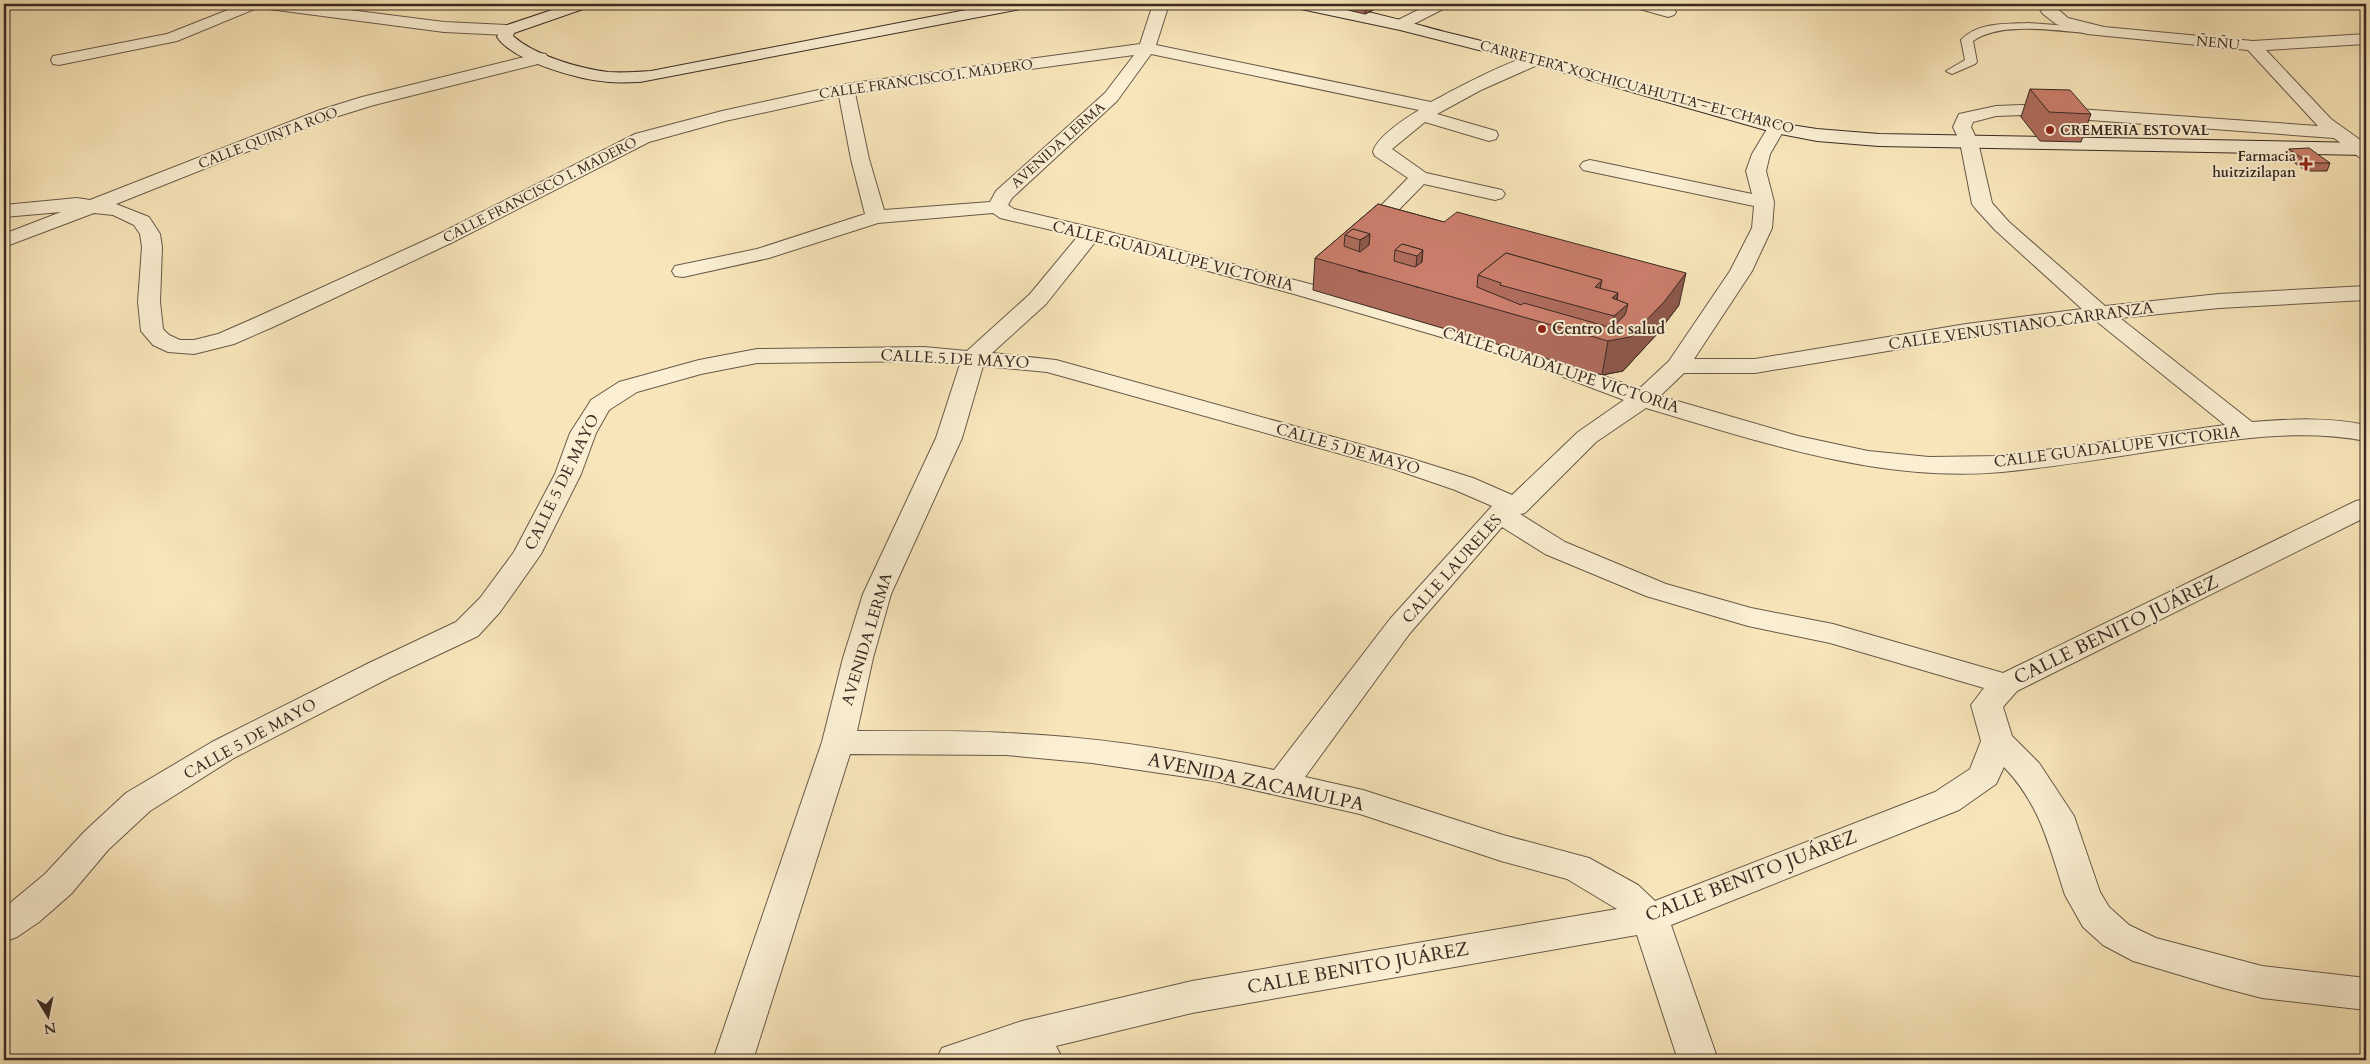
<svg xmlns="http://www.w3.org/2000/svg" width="2370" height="1064" viewBox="0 0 2370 1064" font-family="Cardo,serif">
<rect width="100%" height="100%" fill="#f8e6ba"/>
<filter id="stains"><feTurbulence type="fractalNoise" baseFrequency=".004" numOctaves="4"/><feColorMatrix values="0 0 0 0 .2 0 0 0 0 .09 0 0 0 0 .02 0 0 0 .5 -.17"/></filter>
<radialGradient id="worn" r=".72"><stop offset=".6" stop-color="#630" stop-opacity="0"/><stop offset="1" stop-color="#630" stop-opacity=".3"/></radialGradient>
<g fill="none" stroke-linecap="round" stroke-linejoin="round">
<defs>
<path id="lane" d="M 2028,23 L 2098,28 L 2103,31 L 2098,34 C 2063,32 2002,20 1973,41 L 1977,62 L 1975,64 L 1952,74 L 1946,71 L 1965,60 L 1961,40 C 1977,22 2007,24 2028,23 Z"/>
<g id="street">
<path d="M 243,4 L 302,4 L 444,22 L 507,25 L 513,27 L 515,30 L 513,33 L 507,35 L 444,32 L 269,9 L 262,6 L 177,41 L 59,65 L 53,64 L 51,60 L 53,56 L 59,55 L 167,34 Z"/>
<path d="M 1153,4 L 1169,4 L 1156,45 L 1431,102 C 1450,92 1524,51 1542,55 L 1544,59 L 1542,63 L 1481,90 L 1437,114 L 1496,131 L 1498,135 L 1496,139 L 1489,141 L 1425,122 L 1392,149 L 1426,173 L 1502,190 L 1505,194 L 1502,198 L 1495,200 L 1424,184 L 1372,237 L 1365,239 L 1358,237 L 1355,233 L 1358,229 L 1408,178 L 1375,156 L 1373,152 C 1376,137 1406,118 1419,110 L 1151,54 L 1117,101 L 1012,198 L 1008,205 L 1014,209 L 1098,229 L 1310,284 L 1529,348 L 1639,389 L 1669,361 L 1730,271 L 1752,228 L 1754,206 L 1583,170 L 1580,166 L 1583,162 L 1590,160 L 1752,194 L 1746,171 L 1752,154 L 1770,124 L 1782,124 L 1785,128 L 1770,154 L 1766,171 L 1774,202 L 1772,228 L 1752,271 L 1694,359 L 1755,359 L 1966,324 L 2082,309 L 1995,230 L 1975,208 L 1972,204 L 1960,142 L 1953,127 L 1959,114 L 1996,106 L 2022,105 L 2318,126 L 2248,50 L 2087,34 L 2056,24 L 2043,14 L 2036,4 L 2052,4 L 2068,18 L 2104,27 L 2253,41 L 2366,34 L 2366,44 L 2266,50 L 2331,119 L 2366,144 L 2366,159 L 2359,157 L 2334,138 L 2022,115 L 1996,116 L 1973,122 L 1971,127 L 1978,142 L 1992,203 L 2009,222 L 2105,306 L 2219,294 L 2366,286 L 2366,300 L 2219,308 L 2120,318 L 2252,422 C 2291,419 2328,417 2366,425 L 2366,441 C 2308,430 2252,437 2193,445 C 2130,454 2066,466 2002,472 C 1879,483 1762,442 1646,408 L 1596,442 L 1525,513 L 1520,514 L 1565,542 L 1666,584 L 1751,608 L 1833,624 L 2003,673 L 2356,501 L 2366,499 L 2366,517 L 2017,691 L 2003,707 L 2012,736 L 2039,763 L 2074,816 L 2100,892 L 2109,907 L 2129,925 L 2156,938 L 2262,966 L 2366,978 L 2366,1010 L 2262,998 L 2220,987 L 2133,961 L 2103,945 L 2083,927 L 2065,895 C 2049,846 2041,806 2004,767 L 1996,784 L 1959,810 L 1671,925 L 1718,1060 L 1678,1060 L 1637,935 L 1192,1013 L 1056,1046 L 1063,1060 L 1018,1060 L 1015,1057 L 1006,1060 L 936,1060 L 942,1048 L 1022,1021 L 1192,981 L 1617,909 L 1567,879 L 1501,861 L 1360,814 L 1214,781 L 1092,763 L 1006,755 L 850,754 L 753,1060 L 713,1060 L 822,742 L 843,658 L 863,594 L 936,438 L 960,364 L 924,361 L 757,363 L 701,374 L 637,392 L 609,410 L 596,433 L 581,474 L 541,554 L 500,612 L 478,636 L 391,677 L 234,758 L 150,811 L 108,850 L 71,894 L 39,922 L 17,937 L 4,942 L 4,908 L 45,874 L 84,832 L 126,793 L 212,742 L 369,663 L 456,622 L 480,598 L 514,552 L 555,474 L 570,433 L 588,405 L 591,400 L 619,382 L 699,360 L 757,349 L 924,347 L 967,351 L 1030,294 L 1078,236 L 1000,218 L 993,213 L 878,223 L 769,258 L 683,277 L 675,276 L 672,271 L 675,266 L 757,249 L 865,214 L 851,159 L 839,96 L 725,121 L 649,142 L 451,243 L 273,327 L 234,344 L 194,354 L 168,352 L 153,345 L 141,331 L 138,302 L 142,247 L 140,234 L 134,225 L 113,215 L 94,213 L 4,247 L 4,234 L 61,212 L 4,217 L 4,205 L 77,198 L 90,200 L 320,110 L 362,97 L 540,53 L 546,54 L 548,58 L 546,62 L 374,105 L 332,118 L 116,204 L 149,217 L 160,234 L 162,247 L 160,302 L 163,329 L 169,335 L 180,340 L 194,340 L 218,334 L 257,317 L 437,235 L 635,134 L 722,111 L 846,84 L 1140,44 ZM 1134,55 L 1105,93 L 996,191 L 990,202 L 884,210 L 869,159 L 855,93 ZM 1096,241 L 1294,294 L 1513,358 L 1624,400 L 1578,432 L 1512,495 L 1473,478 L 1409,458 L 1056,360 L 992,353 L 1046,304 ZM 2095,320 L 2225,425 L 2001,456 L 1929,457 L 1868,451 L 1798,436 L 1660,396 L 1684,373 L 1755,373 L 1966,338 ZM 983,366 L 1047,372 L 1391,468 L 1455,490 L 1492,506 L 1390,619 L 1274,770 C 1186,751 1095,736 1006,733 C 956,730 906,731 857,731 L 873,658 L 891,594 L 962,438 ZM 1502,527 L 1545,554 L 1646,596 L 1748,626 L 1830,643 L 1984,688 L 1971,705 L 1981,741 L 1970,769 L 1935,792 L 1655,901 L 1638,885 L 1589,858 L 1503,835 L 1363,790 L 1305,777 L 1410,633 Z"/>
<path d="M 1430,4 L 1450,4 L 1447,7 L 1406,28 L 1394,28 L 1392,25 L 1394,22 Z"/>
<path d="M 1630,4 L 1655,4 L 1674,9 L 1676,12 L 1674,15 L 1668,17 L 1633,7 Z"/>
</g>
<g id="secondary">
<path d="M 570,4 L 592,4 L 589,7 L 514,33 L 513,36 C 536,56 578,68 608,72 C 622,73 637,72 651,71 L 997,4 L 1028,4 L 1020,9 L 640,82 C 630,82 620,83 609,82 C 580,80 514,62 497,37 L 501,27 Z"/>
<path d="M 1293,4 C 1340,1 1400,20 1445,32 C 1557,59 1667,91 1778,123 L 1817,129 L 1879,134 L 2366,143 L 2366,155 L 1879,146 L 1817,141 L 1776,133 L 1530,63 L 1400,30 L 1301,9 Z"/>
</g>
</defs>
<!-- lane casing -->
<use href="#lane" stroke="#695949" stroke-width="2"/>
<!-- street casing -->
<use href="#street" stroke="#695949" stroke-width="2"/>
<!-- secondary casing -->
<use href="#secondary" stroke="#392a23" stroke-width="2"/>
<!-- lane -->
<use href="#lane" fill="#faefd2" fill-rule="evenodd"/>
<!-- street -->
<use href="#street" fill="#faefd2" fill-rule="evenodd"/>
<!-- secondary -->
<use href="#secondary" fill="#faefd2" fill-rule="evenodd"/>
</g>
<!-- wall -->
<g fill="#af6c5d" stroke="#392a23">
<path d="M 1348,4 L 1378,4 L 1377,8 L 1365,14 L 1348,10 Z"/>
<path d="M 2030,89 L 2091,114 L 2081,142 L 2040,141 L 2021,117 Z"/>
<path d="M 2289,149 L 2330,163 L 2327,171 L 2306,171 L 2285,156 Z"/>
<path d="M 1378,204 L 1444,222 L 1679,305 L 1657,334 L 1623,371 L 1602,375 L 1313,290 L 1315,258 Z"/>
</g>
<!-- shaded-wall -->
<g fill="#8e584c" stroke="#392a23">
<path d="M 1373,4 L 1378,4 L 1377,8 L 1365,14 L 1365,7 Z"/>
<path d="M 1370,234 L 1367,273 L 1358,271 L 1360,240 Z"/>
<path d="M 1423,250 L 1419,288 L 1414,286 L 1417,256 Z"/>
<path d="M 1686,273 L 1679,305 L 1657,334 L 1623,371 L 1602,375 L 1608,341 L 1609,341 L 1614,316 L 1628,304 Z"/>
<path d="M 1602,280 L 1598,300 L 1595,287 Z"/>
<path d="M 1618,293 L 1614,311 L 1612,298 Z"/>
</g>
<!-- building -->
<g fill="#cb7e6c" stroke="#392a23" fill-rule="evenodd">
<path d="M 1350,4 L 1373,4 L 1365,7 Z"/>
<path d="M 2030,89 L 2070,90 L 2091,114 L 2049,112 Z"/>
<path d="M 2309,148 L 2330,163 L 2309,163 L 2289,149 Z"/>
<path d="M 1378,204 L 1444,222 L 1457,212 L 1686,273 L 1664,302 L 1630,337 L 1608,341 L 1315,258 ZM 1353,229 L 1370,234 L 1369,245 L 1360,252 L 1344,246 L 1345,235 ZM 1402,244 L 1423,250 L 1422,262 L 1415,267 L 1394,261 L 1395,250 ZM 1506,253 L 1602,280 L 1600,289 L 1618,293 L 1617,300 L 1628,304 L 1625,315 L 1612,328 L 1524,303 L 1521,305 L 1477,287 L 1478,275 Z"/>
<path d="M 1353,229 L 1370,234 L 1360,240 L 1345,235 Z"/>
<path d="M 1402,244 L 1423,250 L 1417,256 L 1395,250 Z"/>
<path d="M 1506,253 L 1602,280 L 1595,287 L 1618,293 L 1612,298 L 1628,304 L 1614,316 L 1500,285 L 1501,283 L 1478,275 Z"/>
</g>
<!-- markers -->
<g fill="#8f2418" stroke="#faefd2" stroke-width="2">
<circle cx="2050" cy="130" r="5"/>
<path d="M2303.5 156.5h5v5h5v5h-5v5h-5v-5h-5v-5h5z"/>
<circle cx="1542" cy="329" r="5"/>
</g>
<g text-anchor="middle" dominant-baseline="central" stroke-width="4" stroke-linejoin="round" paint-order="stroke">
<!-- far-street labels -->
<g font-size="14" fill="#392a23" stroke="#faefd2">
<text transform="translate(2218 43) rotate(5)">ÑEÑU</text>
<text transform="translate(926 79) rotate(-8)">CALLE FRANCISCO I. MADERO</text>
<text transform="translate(1637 87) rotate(15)">CARRETERA XOCHICUAHUTLA - EL CHARCO</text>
<text transform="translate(268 138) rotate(-21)">CALLE QUINTA ROO</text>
<text transform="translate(1058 145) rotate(-42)">AVENIDA LERMA</text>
<text transform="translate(540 190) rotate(-27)">CALLE FRANCISCO I. MADERO</text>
</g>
<!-- far-poi labels -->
<g font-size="14" font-weight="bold" fill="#392a23" stroke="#faefd2" text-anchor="start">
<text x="2060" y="130">CREMERIA ESTOVAL</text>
<text x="2296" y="156" text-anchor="end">Farmacia<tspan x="2296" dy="16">huitzizilapan</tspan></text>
</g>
<!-- street labels -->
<g font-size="16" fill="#392a23" stroke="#faefd2">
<text transform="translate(1173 256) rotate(14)">CALLE GUADALUPE VICTORIA</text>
<text transform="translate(2021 326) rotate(-8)">CALLE VENUSTIANO CARRANZA</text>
<text transform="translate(955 359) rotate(3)">CALLE 5 DE MAYO</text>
<text transform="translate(1561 370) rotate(18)">CALLE GUADALUPE VICTORIA</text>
<text transform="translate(2117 447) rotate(-7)">CALLE GUADALUPE VICTORIA</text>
<text transform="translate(1348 449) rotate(16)">CALLE 5 DE MAYO</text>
<text transform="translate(562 482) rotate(-64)">CALLE 5 DE MAYO</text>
<text transform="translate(1452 569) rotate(-48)">CALLE LAURELES</text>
<text transform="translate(867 639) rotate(-73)">AVENIDA LERMA</text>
<text transform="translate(250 739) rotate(-29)">CALLE 5 DE MAYO</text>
</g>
<!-- poi labels -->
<g font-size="16" font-weight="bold" fill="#392a23" stroke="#faefd2" text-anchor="start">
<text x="1552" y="329">Centro de salud</text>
</g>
<!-- near-street labels -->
<g font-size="19" fill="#392a23" stroke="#faefd2">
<text transform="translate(2116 630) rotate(-26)">CALLE BENITO JUÁREZ</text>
<text transform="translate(1256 782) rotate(12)">AVENIDA ZACAMULPA</text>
<text transform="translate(1751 876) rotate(-21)">CALLE BENITO JUÁREZ</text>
<text transform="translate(1358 968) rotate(-10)">CALLE BENITO JUÁREZ</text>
</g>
</g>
<!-- margin -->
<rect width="2370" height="1064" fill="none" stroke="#f8e6ba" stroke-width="20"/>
<rect x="5" y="5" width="2360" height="1054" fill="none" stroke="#392a23" stroke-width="2.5"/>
<rect x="10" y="10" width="2350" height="1044" fill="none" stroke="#392a23"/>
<!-- north arrow -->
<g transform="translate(48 1016) rotate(170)" stroke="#faefd2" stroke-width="4" paint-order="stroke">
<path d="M0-4L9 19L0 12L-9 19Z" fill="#392a23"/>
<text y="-8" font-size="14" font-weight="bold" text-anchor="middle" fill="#392a23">N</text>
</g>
<rect width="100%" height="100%" filter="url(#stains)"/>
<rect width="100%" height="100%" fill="url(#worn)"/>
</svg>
